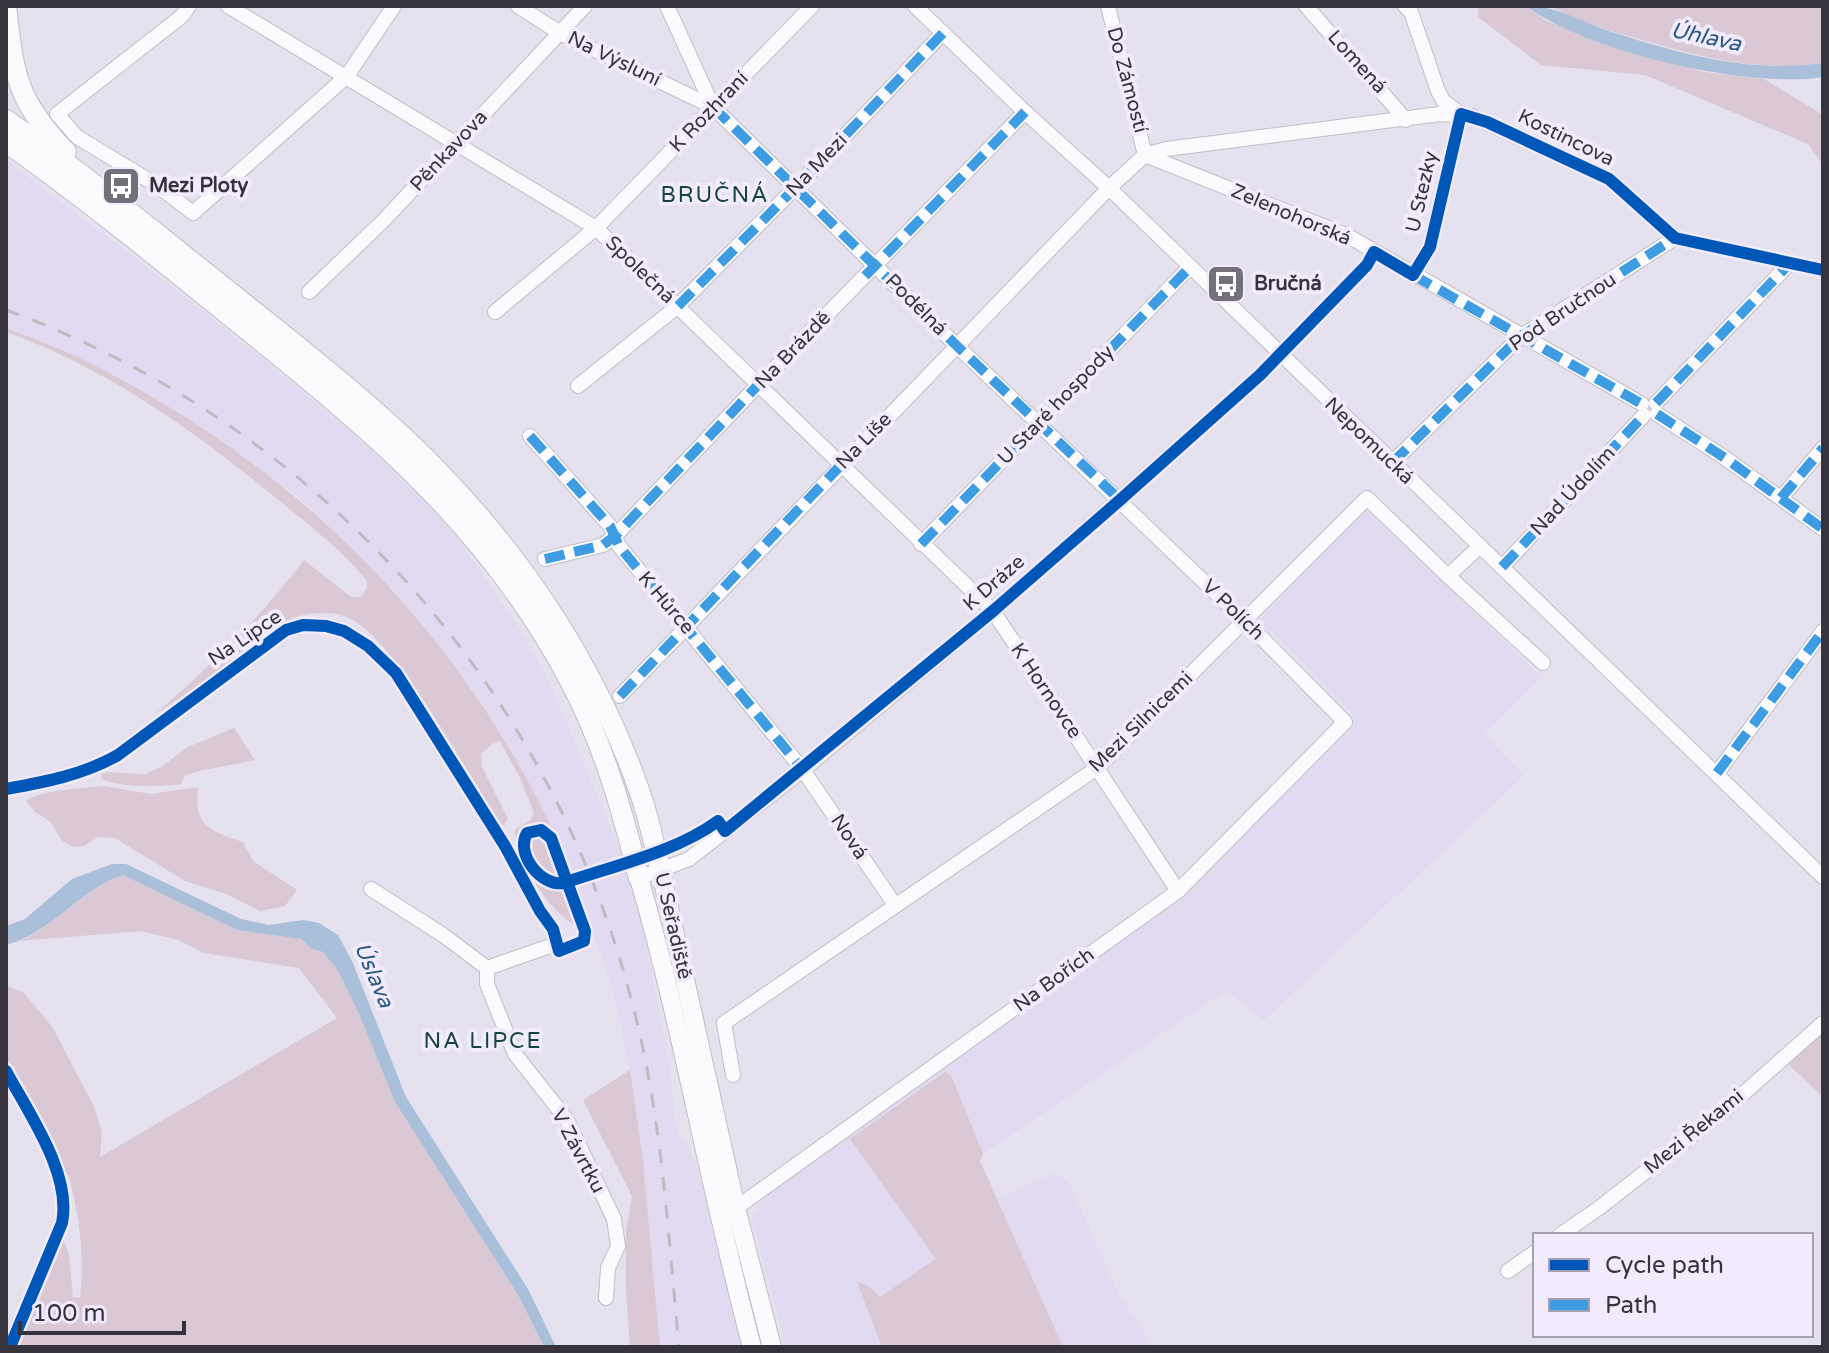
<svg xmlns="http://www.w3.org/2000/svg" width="1829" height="1353" viewBox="0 0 1829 1353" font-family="'Varela Round',sans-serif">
<rect width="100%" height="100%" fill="#e5e1ee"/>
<!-- built -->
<g fill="#e1daf0">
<path d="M 6,160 L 186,297 L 348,429 L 418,495 L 455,535 L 513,619 L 544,671 L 561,709 L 635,887 L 670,1068 L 675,1121 L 679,1135 L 689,1149 L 698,1170 L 743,1347 L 660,1347 L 643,1160 L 630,1070 L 619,1017 L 607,972 L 575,879 L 541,804 L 504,738 L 472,688 L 397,594 L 298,497 L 243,455 L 73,355 L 6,328 Z"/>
<path d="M 1365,509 L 1542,677 L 1485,734 L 1524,776 L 1264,1020 L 1226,991 L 981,1155 L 980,1161 L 997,1198 L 1055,1173 L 1070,1184 L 1121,1299 L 1139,1323 L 1150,1347 L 786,1347 L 752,1219 L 759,1209 L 760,1197 L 1171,903 L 1355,718 L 1260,620 Z"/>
</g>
<!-- green -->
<g fill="#dac8d4">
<path d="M 1478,6 L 1526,6 L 1545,20 L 1603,43 L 1704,72 L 1764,79 L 1823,115 L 1823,165 L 1808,144 L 1645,75 L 1541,65 L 1478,17 Z"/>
<path d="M 1550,6 L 1823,6 L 1823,63 C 1761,73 1700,57 1642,40 C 1611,31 1578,22 1550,6 Z"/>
<path d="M 6,328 C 28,337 52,345 73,355 C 316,471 504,671 592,927 L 586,929 L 561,857 L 555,859 L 581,930 C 544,906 525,872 514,830 L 531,820 L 534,813 L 521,780 L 500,741 L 492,744 L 481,754 L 482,767 L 508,819 L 504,825 L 500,824 C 470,778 393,632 344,616 C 330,611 310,613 296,617 C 262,629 235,659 206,680 C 190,692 172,703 155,714 C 210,667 260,618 304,560 L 351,597 L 361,597 L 367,588 L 367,581 C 343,551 311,527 281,502 C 198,434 108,368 6,332 Z"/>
<path d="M 234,728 L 255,760 L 199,771 L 184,776 L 181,784 C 162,787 119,788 102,779 L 101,774 L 106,772 L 145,774 L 161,767 L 188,747 Z"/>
<path d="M 103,786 L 151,794 L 199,787 C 191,825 212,832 243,842 L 253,861 L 297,890 L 285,906 L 260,911 L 226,894 L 185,881 L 115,838 L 98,837 L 84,846 L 73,847 L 62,841 L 50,821 L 36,813 L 26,801 C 42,790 83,788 103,786 Z"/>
<path d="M 124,875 L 237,930 L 301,939 L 312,949 L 323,952 L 338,971 L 359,1014 L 395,1102 L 518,1295 L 544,1347 L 14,1347 L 62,1238 L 69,1254 L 73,1297 L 80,1298 C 85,1252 79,1219 69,1175 L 65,1176 L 37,1113 L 6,1057 L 6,985 L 24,993 L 53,1028 L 94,1107 L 102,1132 L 100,1157 L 337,1018 L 299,968 L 204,953 L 178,940 L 141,931 L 20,941 C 57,924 86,887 124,875 Z"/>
<path d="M 1823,1023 L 1823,1097 L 1783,1059 Z"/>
<path d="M 630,1070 L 643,1160 L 660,1347 L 630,1347 L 626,1291 L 626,1232 L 632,1196 L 583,1100 Z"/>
<path d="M 945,1072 L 951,1075 L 983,1154 L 980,1161 L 1063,1347 L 882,1347 L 857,1282 L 867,1285 L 880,1297 L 936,1259 L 850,1139 Z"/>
</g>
<!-- water -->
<g fill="#a9bfda">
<path d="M 1526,6 C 1558,6 1579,21 1609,31 C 1676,53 1751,74 1823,63 L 1823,77 C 1747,89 1588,52 1526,6 Z"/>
<path d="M 112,864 L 126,864 L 241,919 L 269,925 L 303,920 L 319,923 L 338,935 L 352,961 L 406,1097 L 528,1289 L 556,1347 L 544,1347 L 518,1295 L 395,1102 L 359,1014 L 338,971 L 323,952 L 312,949 L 301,939 L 237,930 L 123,875 C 80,889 53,932 6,945 L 6,926 L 25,919 L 72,879 Z"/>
</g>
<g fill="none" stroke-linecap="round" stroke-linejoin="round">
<defs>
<g id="minor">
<path d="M 189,6 L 182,16 L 57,114 L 77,137 L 158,186 L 193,213 L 347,76 L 394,6"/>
<path d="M 228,6 L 596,228 L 993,611 L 1178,891"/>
<path d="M 518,6 L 560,33 L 713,107 L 957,346 L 1245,621 L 1345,722 L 1178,891 L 736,1208"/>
<path d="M 667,6 L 713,107"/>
<path d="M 915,6 L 1025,112 L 1109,188 L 1823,877"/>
<path d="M 1108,6 L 1145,155 L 1166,149 L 1440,114 L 1472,116 L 1609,179 L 1675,238 L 1823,270"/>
<path d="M 1306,6 L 1406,120"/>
<path d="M 1405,6 L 1411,12 L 1438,91 L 1444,102 L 1461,114"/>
<path d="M 1413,275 L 1430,247 L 1461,114"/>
<path d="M 309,292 L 383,221 L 585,6"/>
<path d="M 495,312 L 596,228 L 812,6"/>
<path d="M 578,386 L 678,306 L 796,187 L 943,33"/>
<path d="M 1656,403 L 1790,263"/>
<path d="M 1657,414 L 1725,458 L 1823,529"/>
<path d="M 530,436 L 610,526 L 619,546 L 803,770 L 895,905"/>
<path d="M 1392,463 L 1520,337 L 1675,238"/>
<path d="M 1781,498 L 1823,448"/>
<path d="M 921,544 L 1190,267"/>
<path d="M 545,559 L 603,545 L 615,536 L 758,385 L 1025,112"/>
<path d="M 1502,567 L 1644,415"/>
<path d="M 1448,576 L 1543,663"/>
<path d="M 620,696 L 1109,188 L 1145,155 L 1348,236 L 1642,404"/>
<path d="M 1717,773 L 1823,631"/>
<path d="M 6,789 C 45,782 83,775 118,755 L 286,630 L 303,625 L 326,626 L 344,631 L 368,646 L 396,673 L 505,846 L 540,911 L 553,929 L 556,944 L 487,968 L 443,935 L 371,889"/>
<path d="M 639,878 L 689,859 L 803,770 L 993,611 L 1260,375 L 1367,265 L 1374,252"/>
<path d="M 487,968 L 487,984 L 515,1054 L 567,1120 L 614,1219 L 618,1246 L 608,1268 L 606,1298"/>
<path d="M 733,1075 L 724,1023 L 1097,768 L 1367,498 L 1448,576 L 1480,546"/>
<path d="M 1560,1235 L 1599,1208 L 1727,1108 L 1823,1023"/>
<path d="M 1508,1271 L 1535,1252"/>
</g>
<g id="major">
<path d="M 661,872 L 736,1208 L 772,1347"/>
<path d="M 639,878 C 684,1033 710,1192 752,1347"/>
</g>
<g id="highway">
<path d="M 6,6 C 14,75 16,100 66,152"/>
<path d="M 6,120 C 86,175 160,237 236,297 C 303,351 373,405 433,466 C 524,558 596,668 639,790 C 649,817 654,845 661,872"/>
<path d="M 6,142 C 85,198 160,259 235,320 C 369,428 487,524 569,679 C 603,742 622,810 639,878"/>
</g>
</defs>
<!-- minor casing -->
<use href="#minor" stroke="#c1bec8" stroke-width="16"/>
<!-- major casing -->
<use href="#major" stroke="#c1bec8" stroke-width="20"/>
<!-- highway casing -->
<use href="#highway" stroke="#c1bec8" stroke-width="22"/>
<!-- minor -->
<use href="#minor" stroke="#fbfafc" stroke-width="14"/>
<!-- major -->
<use href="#major" stroke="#fbfafc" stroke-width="18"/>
<!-- highway -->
<use href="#highway" stroke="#fbfafc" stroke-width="20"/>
<!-- rail -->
<path stroke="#bebcc0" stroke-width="3" stroke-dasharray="14 14" stroke-linecap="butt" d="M 6,310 C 316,423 552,687 633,1006 C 662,1117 668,1233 679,1347"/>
<!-- quiet -->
<g stroke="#3e9de2" stroke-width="10" stroke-dasharray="20 10" stroke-linecap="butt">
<path d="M 713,107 L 957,346 L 1120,500"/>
<path d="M 1413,275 L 1642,404"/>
<path d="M 865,276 L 1025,112"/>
<path d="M 678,306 L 796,187 L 943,33"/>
<path d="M 1656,403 L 1790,263"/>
<path d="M 1657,414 L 1725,458 L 1823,529"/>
<path d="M 530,436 L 610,526 L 619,546 L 803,770"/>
<path d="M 1392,463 L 1520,337 L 1675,238 L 1682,240"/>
<path d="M 1781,498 L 1823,448"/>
<path d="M 921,544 L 1190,267"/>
<path d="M 545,559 L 603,545 L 615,536 L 758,385"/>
<path d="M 1502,567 L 1644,415"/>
<path d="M 620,696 L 841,465"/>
<path d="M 1717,773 L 1823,631"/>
</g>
<defs>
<g id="cycleway">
<path d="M 6,789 C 45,782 83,775 118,755 L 286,630 L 303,625 L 326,626 L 344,631 L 368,646 L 396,673 L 505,846 L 540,911 L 553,929 L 559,951 L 584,941 L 585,931 L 551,838 L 541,830 L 527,833 C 515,854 541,887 564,883 C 613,866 676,852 718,821 L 725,831 L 993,611 L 1120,500 L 1260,375 L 1367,265 L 1374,252 L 1413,275 L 1430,247 L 1461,114 L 1487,122 L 1609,179 L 1675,238 L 1823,270"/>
<path d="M 6,1071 C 29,1114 72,1174 62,1223 L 10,1347"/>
</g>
</defs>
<!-- cycleway casing -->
<use href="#cycleway" stroke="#f1ebfd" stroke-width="17"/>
<!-- cycleway -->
<use href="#cycleway" stroke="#0057b8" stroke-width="12"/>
</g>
<!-- icons -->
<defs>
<symbol id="bus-square" viewBox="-11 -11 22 22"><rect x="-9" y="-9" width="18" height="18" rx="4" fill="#73707a" stroke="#f1ebfd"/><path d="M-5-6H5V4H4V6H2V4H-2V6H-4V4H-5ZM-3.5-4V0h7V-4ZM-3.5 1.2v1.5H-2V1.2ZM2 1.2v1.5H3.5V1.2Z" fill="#fff"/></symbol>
</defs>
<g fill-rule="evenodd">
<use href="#bus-square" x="99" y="164" width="44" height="44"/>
<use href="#bus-square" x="1204" y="262" width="44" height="44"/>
</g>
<g text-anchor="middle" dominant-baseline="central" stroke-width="8" stroke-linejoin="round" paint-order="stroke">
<!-- street labels -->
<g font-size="20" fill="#36333c" stroke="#f1ebfd">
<text transform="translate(614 59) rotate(26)">Na Výsluní</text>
<text transform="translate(1357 62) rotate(48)">Lomená</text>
<text transform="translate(1127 80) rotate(75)">Do Zámostí</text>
<text transform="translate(709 112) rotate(-46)">K Rozhraní</text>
<text transform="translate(1566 138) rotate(26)">Kostincova</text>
<text transform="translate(449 151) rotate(-47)">Pěnkavova</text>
<text transform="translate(817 165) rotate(-46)">Na Mezi</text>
<text transform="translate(1422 192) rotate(-77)">U Stezky</text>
<text transform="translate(1291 215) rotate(23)">Zelenohorská</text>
<text transform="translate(640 270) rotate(44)">Společná</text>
<text transform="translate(916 305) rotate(45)">Podélná</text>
<text transform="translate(1563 312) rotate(-34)">Pod Bručnou</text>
<text transform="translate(793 350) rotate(-46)">Na Brázdě</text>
<text transform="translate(1056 405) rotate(-46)">U Staré hospody</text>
<text transform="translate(864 441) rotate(-46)">Na Líše</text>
<text transform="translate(1369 441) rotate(44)">Nepomucká</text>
<text transform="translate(1573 491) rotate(-47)">Nad Údolím</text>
<text transform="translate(994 583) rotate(-41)">K Dráze</text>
<text transform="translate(666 603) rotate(50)">K Hůrce</text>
<text transform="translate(1233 610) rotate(44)">V Polích</text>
<text transform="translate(245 638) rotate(-34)">Na Lipce</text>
<text transform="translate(1046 691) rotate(56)">K Hornovce</text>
<text transform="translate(1141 722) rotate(-44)">Mezi Silnicemi</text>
<text transform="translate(849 837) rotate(56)">Nová</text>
<text transform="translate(673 926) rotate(77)">U Seřadiště</text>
<text transform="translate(1054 980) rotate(-36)">Na Bořích</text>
<text transform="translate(1694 1132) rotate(-39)">Mezi Řekami</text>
<text transform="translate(578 1151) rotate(62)">V Závrtku</text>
</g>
<!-- poi labels -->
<g font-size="20" font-weight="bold" fill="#36333c" stroke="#f1ebfd" text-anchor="start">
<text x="149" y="186">Mezi Ploty</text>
<text x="1254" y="284">Bručná</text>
</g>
<!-- water labels -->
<g font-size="22" font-style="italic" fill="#295a86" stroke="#f1ebfd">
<text transform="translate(1706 37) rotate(12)">Úhlava</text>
<text transform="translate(374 975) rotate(67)">Úslava</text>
</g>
<!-- neighbourhood labels -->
<g font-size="22" letter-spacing="2" fill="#134637" stroke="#f1ebfd">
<text x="715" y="195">BRUČNÁ</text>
<text x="483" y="1041">NA LIPCE</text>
</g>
</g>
<!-- border -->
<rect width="1829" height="1353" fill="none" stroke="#36333c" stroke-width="16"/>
<!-- legend -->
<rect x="1533" y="1233" width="280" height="104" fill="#f1ebfd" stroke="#a6a1b0" stroke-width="2"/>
<rect x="1549" y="1259" width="40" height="12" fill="#0057b8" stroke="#a6a1b0" stroke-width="2"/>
<text x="1605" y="1273" font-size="24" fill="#36333c">Cycle path</text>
<rect x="1549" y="1299" width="40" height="12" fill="#3e9de2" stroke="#a6a1b0" stroke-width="2"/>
<text x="1605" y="1313" font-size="24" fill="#36333c">Path</text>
<!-- scale -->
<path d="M20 1321v12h164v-12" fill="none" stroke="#36333c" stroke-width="4"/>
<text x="32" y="1321" font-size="24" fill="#36333c" stroke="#f1ebfd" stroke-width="6" paint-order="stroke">100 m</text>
</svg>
